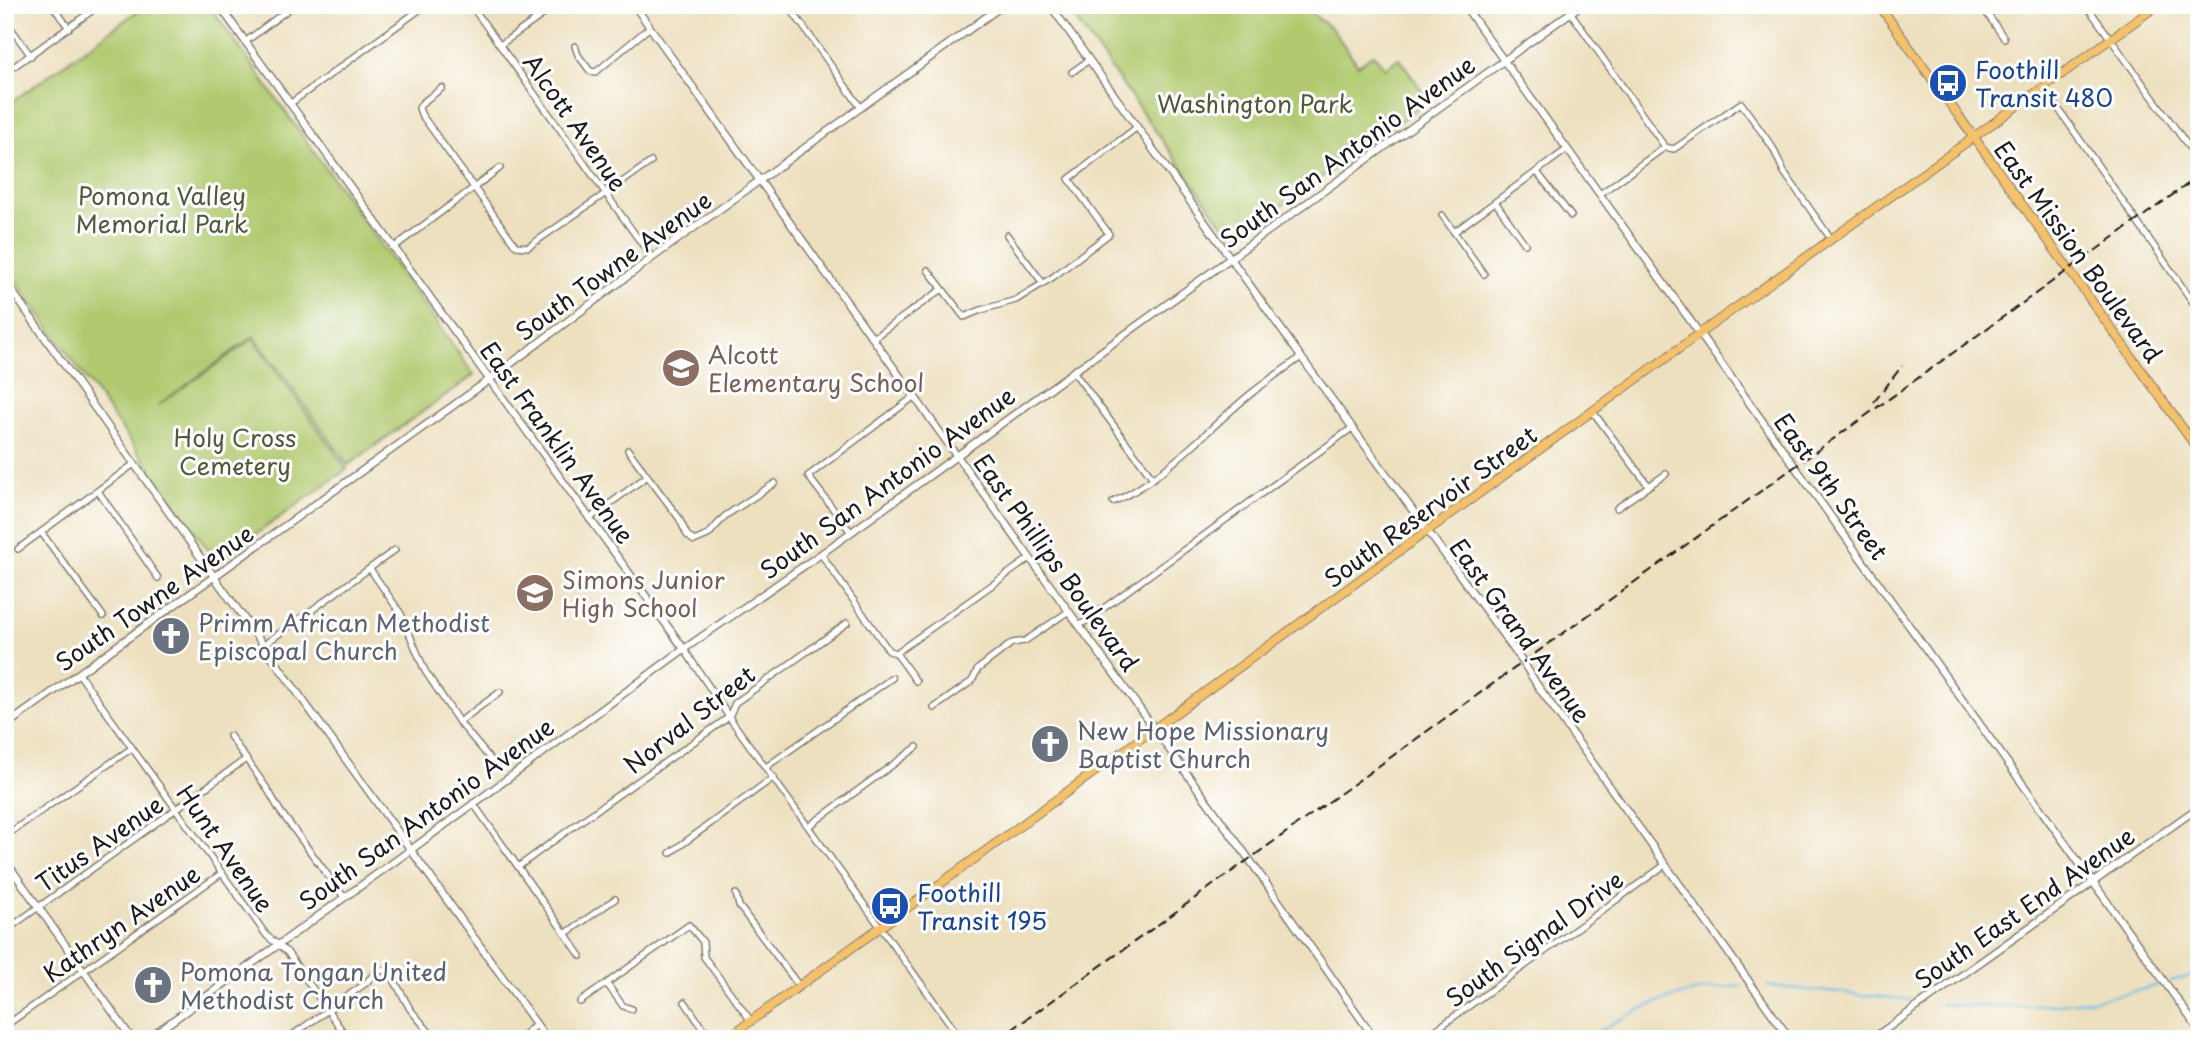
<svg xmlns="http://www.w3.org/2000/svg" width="2204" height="1044" viewBox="0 0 2204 1044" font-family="'Playpen Sans',sans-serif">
<rect width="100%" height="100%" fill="#fff"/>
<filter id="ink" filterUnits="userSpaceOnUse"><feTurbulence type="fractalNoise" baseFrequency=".0143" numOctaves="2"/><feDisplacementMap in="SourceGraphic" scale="14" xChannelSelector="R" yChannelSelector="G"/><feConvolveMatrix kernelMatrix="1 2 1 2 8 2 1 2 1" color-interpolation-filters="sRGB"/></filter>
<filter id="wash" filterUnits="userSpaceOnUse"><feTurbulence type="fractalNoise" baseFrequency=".00686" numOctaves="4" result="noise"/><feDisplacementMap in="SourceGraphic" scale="28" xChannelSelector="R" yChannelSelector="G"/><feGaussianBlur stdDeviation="1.57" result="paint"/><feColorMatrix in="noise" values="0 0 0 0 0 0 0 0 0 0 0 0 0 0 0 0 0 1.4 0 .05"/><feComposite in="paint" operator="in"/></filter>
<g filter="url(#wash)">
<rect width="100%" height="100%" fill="#ede0bf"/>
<!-- green -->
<g fill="#b1ca70" stroke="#667346" stroke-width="2">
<path d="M 146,5 L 209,5 L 474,375 L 348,465 L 254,336 L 157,406 L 253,339 L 347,469 L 217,562 L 5,266 L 5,107 Z"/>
<path d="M 1065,5 L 1301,5 L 1333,30 L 1358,65 L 1374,54 L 1385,68 L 1399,58 L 1429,100 L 1234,240 Z"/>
</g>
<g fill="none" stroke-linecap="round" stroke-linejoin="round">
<!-- stream -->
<g stroke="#69bee6" stroke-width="2">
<path d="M 2171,981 L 2199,974"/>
<path d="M 1767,986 L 1915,1000"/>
<path d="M 1940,1004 C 2012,1010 2088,1006 2158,985"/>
<path d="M 1586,1039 C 1640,1006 1678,989 1743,986"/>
</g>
</g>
</g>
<g filter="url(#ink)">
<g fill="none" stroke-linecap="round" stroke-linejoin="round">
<defs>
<g id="minor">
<path d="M 52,5 L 69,28"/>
<path d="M 471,5 L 652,258"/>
<path d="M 788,5 L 861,108"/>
<path d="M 1981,5 L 2004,38"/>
<path d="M 2086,5 L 2199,161"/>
<path d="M 1571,13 L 1665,147"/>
<path d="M 5,20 L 31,56"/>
<path d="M 245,42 L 294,5"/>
<path d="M 500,45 L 544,14"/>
<path d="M 575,46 L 578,55 L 590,71 L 596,72 L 650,27"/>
<path d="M 1072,72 L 1089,60"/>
<path d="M 5,73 L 100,5"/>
<path d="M 442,88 L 422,103 L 419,108 L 421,114 L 516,246 L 528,247 L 651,162"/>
<path d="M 2044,88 L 2199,311"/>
<path d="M 291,103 L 426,5"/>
<path d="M 1537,172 L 1571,216"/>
<path d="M 1600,194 L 1665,147 L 1674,149 L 1741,103 L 1773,148 L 1784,172 L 1831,239"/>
<path d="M 1496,203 L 1525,244"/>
<path d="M 1442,215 L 1484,274"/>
<path d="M 1454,232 L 1566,150"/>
<path d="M 1007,235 L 1042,282"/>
<path d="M 393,248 L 500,168"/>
<path d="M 928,270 L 964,317 L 981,310 L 1016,300 L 1053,277 L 1109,234 L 1069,179 L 1136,128"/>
<path d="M 873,338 L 941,290"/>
<path d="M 1073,371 L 1152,477"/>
<path d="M 1593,412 L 1648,485"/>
<path d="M 628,450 L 679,518 L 687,535 L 694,541 L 708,535 L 725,516 L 775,483"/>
<path d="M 98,491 L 158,578"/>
<path d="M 1113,502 C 1163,481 1210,426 1253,392 C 1268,380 1285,369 1301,357"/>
<path d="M 1617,508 L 1666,474"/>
<path d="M 589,519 L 646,477"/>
<path d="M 850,531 L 808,476 L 915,396"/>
<path d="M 41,532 L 103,616"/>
<path d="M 18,549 L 134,464"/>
<path d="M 821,554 L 889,651 L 896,653 L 916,681"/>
<path d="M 370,569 L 401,614 L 425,671 L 459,722 L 492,761"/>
<path d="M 1079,626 L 1352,428"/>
<path d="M 265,644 L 395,550"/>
<path d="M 684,649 L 729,717 L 961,1039"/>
<path d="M 896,653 L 1030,558"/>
<path d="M 79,674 L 267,936 L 287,952 L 348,1039"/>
<path d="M 934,708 L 972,681 L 978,669 L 1012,643 L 1025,641 L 1069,611"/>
<path d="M 459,722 L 500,692"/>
<path d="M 230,736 L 268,790 L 280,811 L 344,897"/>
<path d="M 766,767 L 892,678"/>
<path d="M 473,803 L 581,956"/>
<path d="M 809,826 L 917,747"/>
<path d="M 5,836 L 132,748"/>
<path d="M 670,853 L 774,777"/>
<path d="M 518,867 C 587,815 659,767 729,717 L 735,703 L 847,623"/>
<path d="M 736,894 L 739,906 L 799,986"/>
<path d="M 5,931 L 246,759"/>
<path d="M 565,934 L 615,899"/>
<path d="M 607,984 L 623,1006 L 632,1009"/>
<path d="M 580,1002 L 689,925 L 703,942 L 704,957 L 751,1021"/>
<path d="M 685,1002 L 710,1039"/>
<path d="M 5,1026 L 222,873"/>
<path d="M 287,1039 L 366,983 L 375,973 L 384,970 L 393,978 L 410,1009 L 435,1039"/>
<path d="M 518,1039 L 536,1025"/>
<path d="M 1423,1039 L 1665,865"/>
</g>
<g id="tertiary">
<path d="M 219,5 L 684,649"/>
<path d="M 634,5 L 1030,558 L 1249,859 L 1375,1039"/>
<path d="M 1050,5 L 1301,357 L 1523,662 L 1537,685 L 1790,1039"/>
<path d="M 1464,5 L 2199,1030"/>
<path d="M 5,281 L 215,578 L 547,1039"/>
<path d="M 5,726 L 489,380 L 652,258 L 1003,5"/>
<path d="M 5,860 L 132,1039"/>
<path d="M 147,1039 L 412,849 L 684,649 L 821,554 L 1581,5"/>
<path d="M 1872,1039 L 2199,807"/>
</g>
<g id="primary">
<path d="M 1879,5 L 2199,451"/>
<path d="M 726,1039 L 1699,334 L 2158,5"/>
</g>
</defs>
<!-- minor casing -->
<use href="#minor" stroke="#847e6e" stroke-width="8"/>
<!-- tertiary casing -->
<use href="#tertiary" stroke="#847e6e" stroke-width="9"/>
<!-- primary casing -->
<use href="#primary" stroke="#847e6e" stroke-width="10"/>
<!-- minor -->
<use href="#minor" stroke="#fff" stroke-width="5"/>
<!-- tertiary -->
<use href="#tertiary" stroke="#fff" stroke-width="6"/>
<!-- primary -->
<use href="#primary" stroke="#f5c16b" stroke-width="8"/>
<!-- rail -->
<g stroke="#1c1c1c" stroke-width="2" stroke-dasharray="10 5" stroke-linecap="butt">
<path d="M 1874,402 L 1902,366"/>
<path d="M 999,1039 L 2199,176"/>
</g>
</g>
</g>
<!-- icons -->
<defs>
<symbol id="bus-disc" viewBox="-11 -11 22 22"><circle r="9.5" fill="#1a4fb4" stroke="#fff"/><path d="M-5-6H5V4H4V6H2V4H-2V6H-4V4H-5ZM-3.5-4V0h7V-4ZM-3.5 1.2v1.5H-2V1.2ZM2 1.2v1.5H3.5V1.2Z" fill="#fff"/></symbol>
<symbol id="school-disc" viewBox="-11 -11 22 22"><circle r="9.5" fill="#8d6e63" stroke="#fff"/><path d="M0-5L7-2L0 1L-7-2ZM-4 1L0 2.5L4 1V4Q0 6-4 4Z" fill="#fff"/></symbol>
<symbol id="church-disc" viewBox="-11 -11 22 22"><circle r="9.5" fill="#6b7280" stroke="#fff"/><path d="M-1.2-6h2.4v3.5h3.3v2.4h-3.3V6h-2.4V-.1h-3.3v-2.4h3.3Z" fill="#fff"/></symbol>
</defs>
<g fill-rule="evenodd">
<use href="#bus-disc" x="1926" y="61" width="44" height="44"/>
<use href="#school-disc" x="659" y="346" width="44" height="44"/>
<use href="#school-disc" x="513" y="571" width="44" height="44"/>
<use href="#church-disc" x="149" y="614" width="44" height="44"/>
<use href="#church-disc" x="1028" y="722" width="44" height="44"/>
<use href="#bus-disc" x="868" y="884" width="44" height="44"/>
<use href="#church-disc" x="131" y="963" width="44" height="44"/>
</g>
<g text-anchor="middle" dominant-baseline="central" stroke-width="6" stroke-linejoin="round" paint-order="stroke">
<!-- transit labels -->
<g font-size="24" fill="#164399" stroke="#fff" text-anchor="start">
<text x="1975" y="69">Foothill<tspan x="1975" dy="28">Transit 480</tspan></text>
<text x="917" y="892">Foothill<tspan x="917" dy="28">Transit 195</tspan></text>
</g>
<!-- park labels -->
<g font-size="24" fill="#505939" stroke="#fff">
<text x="1255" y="103">Washington Park</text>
<text x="162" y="195">Pomona Valley<tspan x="162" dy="28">Memorial Park</tspan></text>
<text x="235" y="437">Holy Cross<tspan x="235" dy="28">Cemetery</tspan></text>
</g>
<!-- street labels -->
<g font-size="24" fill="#1c1c1c" stroke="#fff">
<text transform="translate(576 122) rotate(55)">Alcott Avenue</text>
<text transform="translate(1347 151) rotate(-36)">South San Antonio Avenue</text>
<text transform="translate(2079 251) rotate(54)">East Mission Boulevard</text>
<text transform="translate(613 265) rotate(-36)">South Towne Avenue</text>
<text transform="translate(558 442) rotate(54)">East Franklin Avenue</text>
<text transform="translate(887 482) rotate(-36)">South San Antonio Avenue</text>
<text transform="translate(1832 486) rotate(54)">East 9th Street</text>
<text transform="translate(1430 506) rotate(-36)">South Reservoir Street</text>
<text transform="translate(1057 562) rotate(54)">East Phillips Boulevard</text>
<text transform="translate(154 597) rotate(-35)">South Towne Avenue</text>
<text transform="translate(1521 630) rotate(54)">East Grand Avenue</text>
<text transform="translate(689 719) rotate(-38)">Norval Street</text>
<text transform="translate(426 813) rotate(-36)">South San Antonio Avenue</text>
<text transform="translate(99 843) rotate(-35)">Titus Avenue</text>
<text transform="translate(226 848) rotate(55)">Hunt Avenue</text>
<text transform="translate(2024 907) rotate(-35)">South East End Avenue</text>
<text transform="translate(121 923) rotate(-35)">Kathryn Avenue</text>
<text transform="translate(1534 938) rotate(-36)">South Signal Drive</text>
</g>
<!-- education labels -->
<g font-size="24" fill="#785e54" stroke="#fff" text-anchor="start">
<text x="708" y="354">Alcott<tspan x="708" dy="28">Elementary School</tspan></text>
<text x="562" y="579">Simons Junior<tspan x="562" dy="28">High School</tspan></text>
</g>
<!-- worship labels -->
<g font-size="24" fill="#5b616d" stroke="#fff" text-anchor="start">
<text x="198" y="622">Primm African Methodist<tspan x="198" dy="28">Episcopal Church</tspan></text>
<text x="1077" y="730">New Hope Missionary<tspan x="1077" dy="28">Baptist Church</tspan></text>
<text x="180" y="971">Pomona Tongan United<tspan x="180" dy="28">Methodist Church</tspan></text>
</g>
</g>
<!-- margin -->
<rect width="2204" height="1044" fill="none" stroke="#fff" stroke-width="28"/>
</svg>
